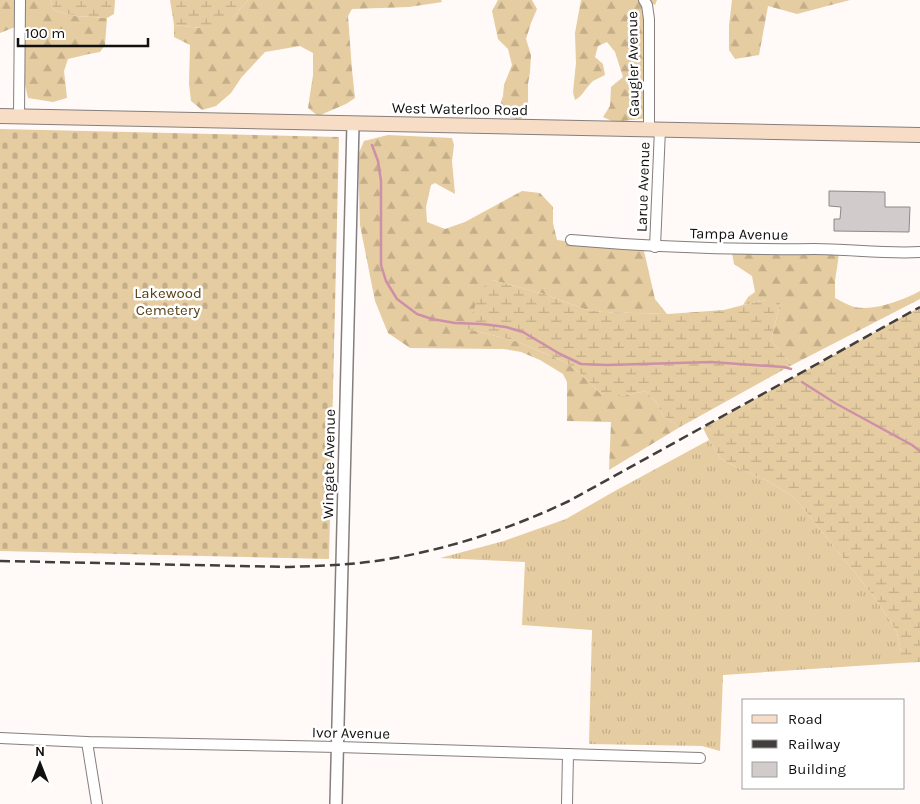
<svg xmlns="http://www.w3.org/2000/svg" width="920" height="804" viewBox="0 0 920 804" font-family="Karla,sans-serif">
<defs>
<pattern id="grass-tufts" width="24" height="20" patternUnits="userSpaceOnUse" patternTransform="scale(1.25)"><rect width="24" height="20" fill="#e5cca1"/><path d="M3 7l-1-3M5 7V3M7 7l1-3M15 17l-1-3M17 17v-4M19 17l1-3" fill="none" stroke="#c3ae89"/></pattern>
<pattern id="forest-firs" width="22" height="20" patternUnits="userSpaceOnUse" patternTransform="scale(1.25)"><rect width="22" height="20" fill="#e5cca1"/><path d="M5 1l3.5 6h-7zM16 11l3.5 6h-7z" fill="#c3ae89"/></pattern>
<pattern id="wetland-marsh" width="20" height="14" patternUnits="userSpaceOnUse" patternTransform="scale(1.25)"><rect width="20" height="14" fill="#e5cca1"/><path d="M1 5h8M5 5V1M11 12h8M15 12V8" fill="none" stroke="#c3ae89"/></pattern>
<pattern id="cemetery-stones" width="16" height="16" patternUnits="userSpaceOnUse" patternTransform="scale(1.25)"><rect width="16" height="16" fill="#e5cca1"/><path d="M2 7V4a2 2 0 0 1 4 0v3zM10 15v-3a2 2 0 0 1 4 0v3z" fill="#c3ae89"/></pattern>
</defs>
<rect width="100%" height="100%" fill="#fff9f7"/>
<!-- grass -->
<path fill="url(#grass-tufts)" d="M 709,440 L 721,459 L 738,468 L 768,481 L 795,498 L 875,598 L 897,632 L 901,652 L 901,663 L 723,675 L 720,751 L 702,746 L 589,744 L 592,630 L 522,625 L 525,562 L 440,558 L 504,541 L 566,519 L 613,492 Z"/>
<!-- forest -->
<g fill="url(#forest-firs)">
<path d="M 0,0 L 50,0 L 54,10 L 75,16 L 107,18 L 105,45 L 100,52 L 89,54 L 68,59 L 64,71 L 67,98 L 53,102 L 28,98 L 25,84 L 22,33 L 15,27 L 0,33 Z"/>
<path d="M 248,0 L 441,0 L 442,2 L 409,7 L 352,9 L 348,16 L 352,70 L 355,98 L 346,104 L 318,116 L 308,108 L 313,75 L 313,53 L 300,46 L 265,52 L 241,78 L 231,93 L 216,106 L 202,110 L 191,101 L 189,84 L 190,45 L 174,37 L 174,25 L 201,28 L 233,17 Z"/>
<path d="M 498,0 L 532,0 L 537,9 L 531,23 L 526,39 L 531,55 L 530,72 L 528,84 L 528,102 L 521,120 L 505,116 L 499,108 L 503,96 L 504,85 L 512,65 L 508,49 L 498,39 L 492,11 Z"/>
<path d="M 581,0 L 657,0 L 655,5 L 646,1 L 649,118 L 614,122 L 603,117 L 610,106 L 611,87 L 623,77 L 615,52 L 607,42 L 598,46 L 595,57 L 603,64 L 605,75 C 601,77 597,79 593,81 C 586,87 583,96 575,100 L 573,92 L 576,63 L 575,33 Z"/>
<path d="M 732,0 L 850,0 L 797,14 L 768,6 L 759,55 L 735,59 L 729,50 L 729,26 Z"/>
<path d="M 388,135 L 452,138 L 454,145 L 452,161 L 455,194 L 435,183 L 431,185 L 426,207 L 427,222 L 445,229 L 465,222 L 522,191 L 540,193 L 553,207 L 553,223 L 557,240 L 644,251 L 655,299 L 667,314 L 603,312 L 584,309 L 544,294 L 492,280 L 467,329 L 516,341 L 565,362 L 580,373 L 603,396 L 622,396 L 646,391 L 656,402 L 663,416 L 680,427 L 609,470 L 611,422 L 567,421 L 567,382 L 563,374 L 540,360 L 521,352 L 504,349 L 410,348 L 388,333 L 375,301 L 360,225 L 358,155 L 364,141 Z"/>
<path d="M 732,253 L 839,254 L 835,281 L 835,298 C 841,301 848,305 854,307 C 875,311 901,301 920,291 L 920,299 L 792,365 L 771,340 L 781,300 L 766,300 L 743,305 L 748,297 L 755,292 L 752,276 L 734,264 Z"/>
</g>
<!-- wetland -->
<g fill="url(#wetland-marsh)">
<path d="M 50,0 L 115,0 L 114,14 L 107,18 L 75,16 L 54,10 Z"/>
<path d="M 170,0 L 248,0 L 233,17 L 225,24 L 201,28 L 174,25 Z"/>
<path d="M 492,280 L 544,294 L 584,309 L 603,312 L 668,314 L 724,310 L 743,305 L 766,300 L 781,300 L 771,340 L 792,365 L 680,427 L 663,416 L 656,402 L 646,391 L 622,396 L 603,396 L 580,373 L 565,362 L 516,341 L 467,329 L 481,289 Z"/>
<path d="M 920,307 L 920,662 L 901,663 L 901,652 L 897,632 L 875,598 L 795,498 L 768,481 L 738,468 L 721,459 L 709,440 L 703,428 Z"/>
</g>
<!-- cemetery -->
<path fill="url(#cemetery-stones)" d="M 0,129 L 339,137 L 329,559 L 0,551 Z"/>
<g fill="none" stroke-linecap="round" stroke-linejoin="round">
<!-- stream -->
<g stroke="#ce90a8" stroke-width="2.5">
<path d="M 372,145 L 378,161 L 381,181 L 381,265 L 386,281 L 397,299 L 417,314 L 432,319 L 455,323 L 482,324 L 506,327 L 523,332 L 560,354 L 581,364 L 607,365 L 711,362 L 784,367 L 791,369"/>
<path d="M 802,382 L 835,403 L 912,445 L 920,451"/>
</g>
</g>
<!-- building -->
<path fill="#d2cbcb" stroke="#8e8888" d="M 829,191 L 885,192 L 885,207 L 910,207 L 909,232 L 834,231 L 834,219 L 840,219 L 841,207 L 829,206 Z"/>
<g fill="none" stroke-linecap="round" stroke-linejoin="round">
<defs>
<g id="minor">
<path d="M 644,0 L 647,5 L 649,19 L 649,129"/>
<path d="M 19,116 L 20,0"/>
<path d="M 571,240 C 652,247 733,250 814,249 C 849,249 885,254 920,252"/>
<path d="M 655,247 L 660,129"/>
<path d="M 0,738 L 87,742 L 338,747 L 700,758"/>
<path d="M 87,742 L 97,804"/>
<path d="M 567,804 L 568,754"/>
</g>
<path id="tertiary" d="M 336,804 L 353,124"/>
<path id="secondary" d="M 0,116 L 920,135"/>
</defs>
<!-- minor casing -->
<use href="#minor" stroke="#857e7d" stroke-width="12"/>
<!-- tertiary casing -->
<use href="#tertiary" stroke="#857e7d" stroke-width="14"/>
<!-- secondary casing -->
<use href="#secondary" stroke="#857e7d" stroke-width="16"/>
<!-- minor -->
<use href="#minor" stroke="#fff" stroke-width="10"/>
<!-- tertiary -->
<use href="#tertiary" stroke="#fff" stroke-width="11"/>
<!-- secondary -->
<use href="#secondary" stroke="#f7ddc5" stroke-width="14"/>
<!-- rail -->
<path stroke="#413e3d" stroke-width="2.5" stroke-dasharray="10 5" stroke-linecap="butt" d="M 0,561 L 289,567 C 318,566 347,565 376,561 C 443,551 508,530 569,501 L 920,307"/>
</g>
<g text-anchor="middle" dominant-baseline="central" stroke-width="5" stroke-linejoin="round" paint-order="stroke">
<!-- street labels -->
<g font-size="15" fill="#12100f" stroke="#fff">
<text transform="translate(633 64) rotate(-91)">Gaugler Avenue</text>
<text transform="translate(460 109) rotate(1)">West Waterloo Road</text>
<text transform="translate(643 187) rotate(-88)">Larue Avenue</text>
<text transform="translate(739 234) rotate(1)">Tampa Avenue</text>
<text transform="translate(329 464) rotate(-89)">Wingate Avenue</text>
<text transform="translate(351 733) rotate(1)">Ivor Avenue</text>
</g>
<!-- park labels -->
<g font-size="15" fill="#574115" stroke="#fff">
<text x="168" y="293">Lakewood<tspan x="168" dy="17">Cemetery</tspan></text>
</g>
</g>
<!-- legend -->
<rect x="742" y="699" width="162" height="90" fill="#ffffff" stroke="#a09f9f"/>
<rect x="752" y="715" width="25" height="8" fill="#f7ddc5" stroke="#a09f9f"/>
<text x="788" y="724" font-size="15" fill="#12100f">Road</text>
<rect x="752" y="740" width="25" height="8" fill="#413e3d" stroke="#a09f9f"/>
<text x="788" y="749" font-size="15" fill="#12100f">Railway</text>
<rect x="752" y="762" width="25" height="15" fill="#d2cbcb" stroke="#a09f9f"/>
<text x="788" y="774" font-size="15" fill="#12100f">Building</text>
<!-- north arrow -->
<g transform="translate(40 764)" stroke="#ffffff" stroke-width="4" paint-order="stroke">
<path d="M0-4L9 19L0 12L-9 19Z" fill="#12100f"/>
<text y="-8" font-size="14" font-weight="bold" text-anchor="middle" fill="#12100f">N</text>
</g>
<!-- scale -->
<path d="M18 38v8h130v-8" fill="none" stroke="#12100f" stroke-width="2.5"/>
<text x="25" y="38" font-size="15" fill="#12100f" stroke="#ffffff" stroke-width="4" paint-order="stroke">100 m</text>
</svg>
